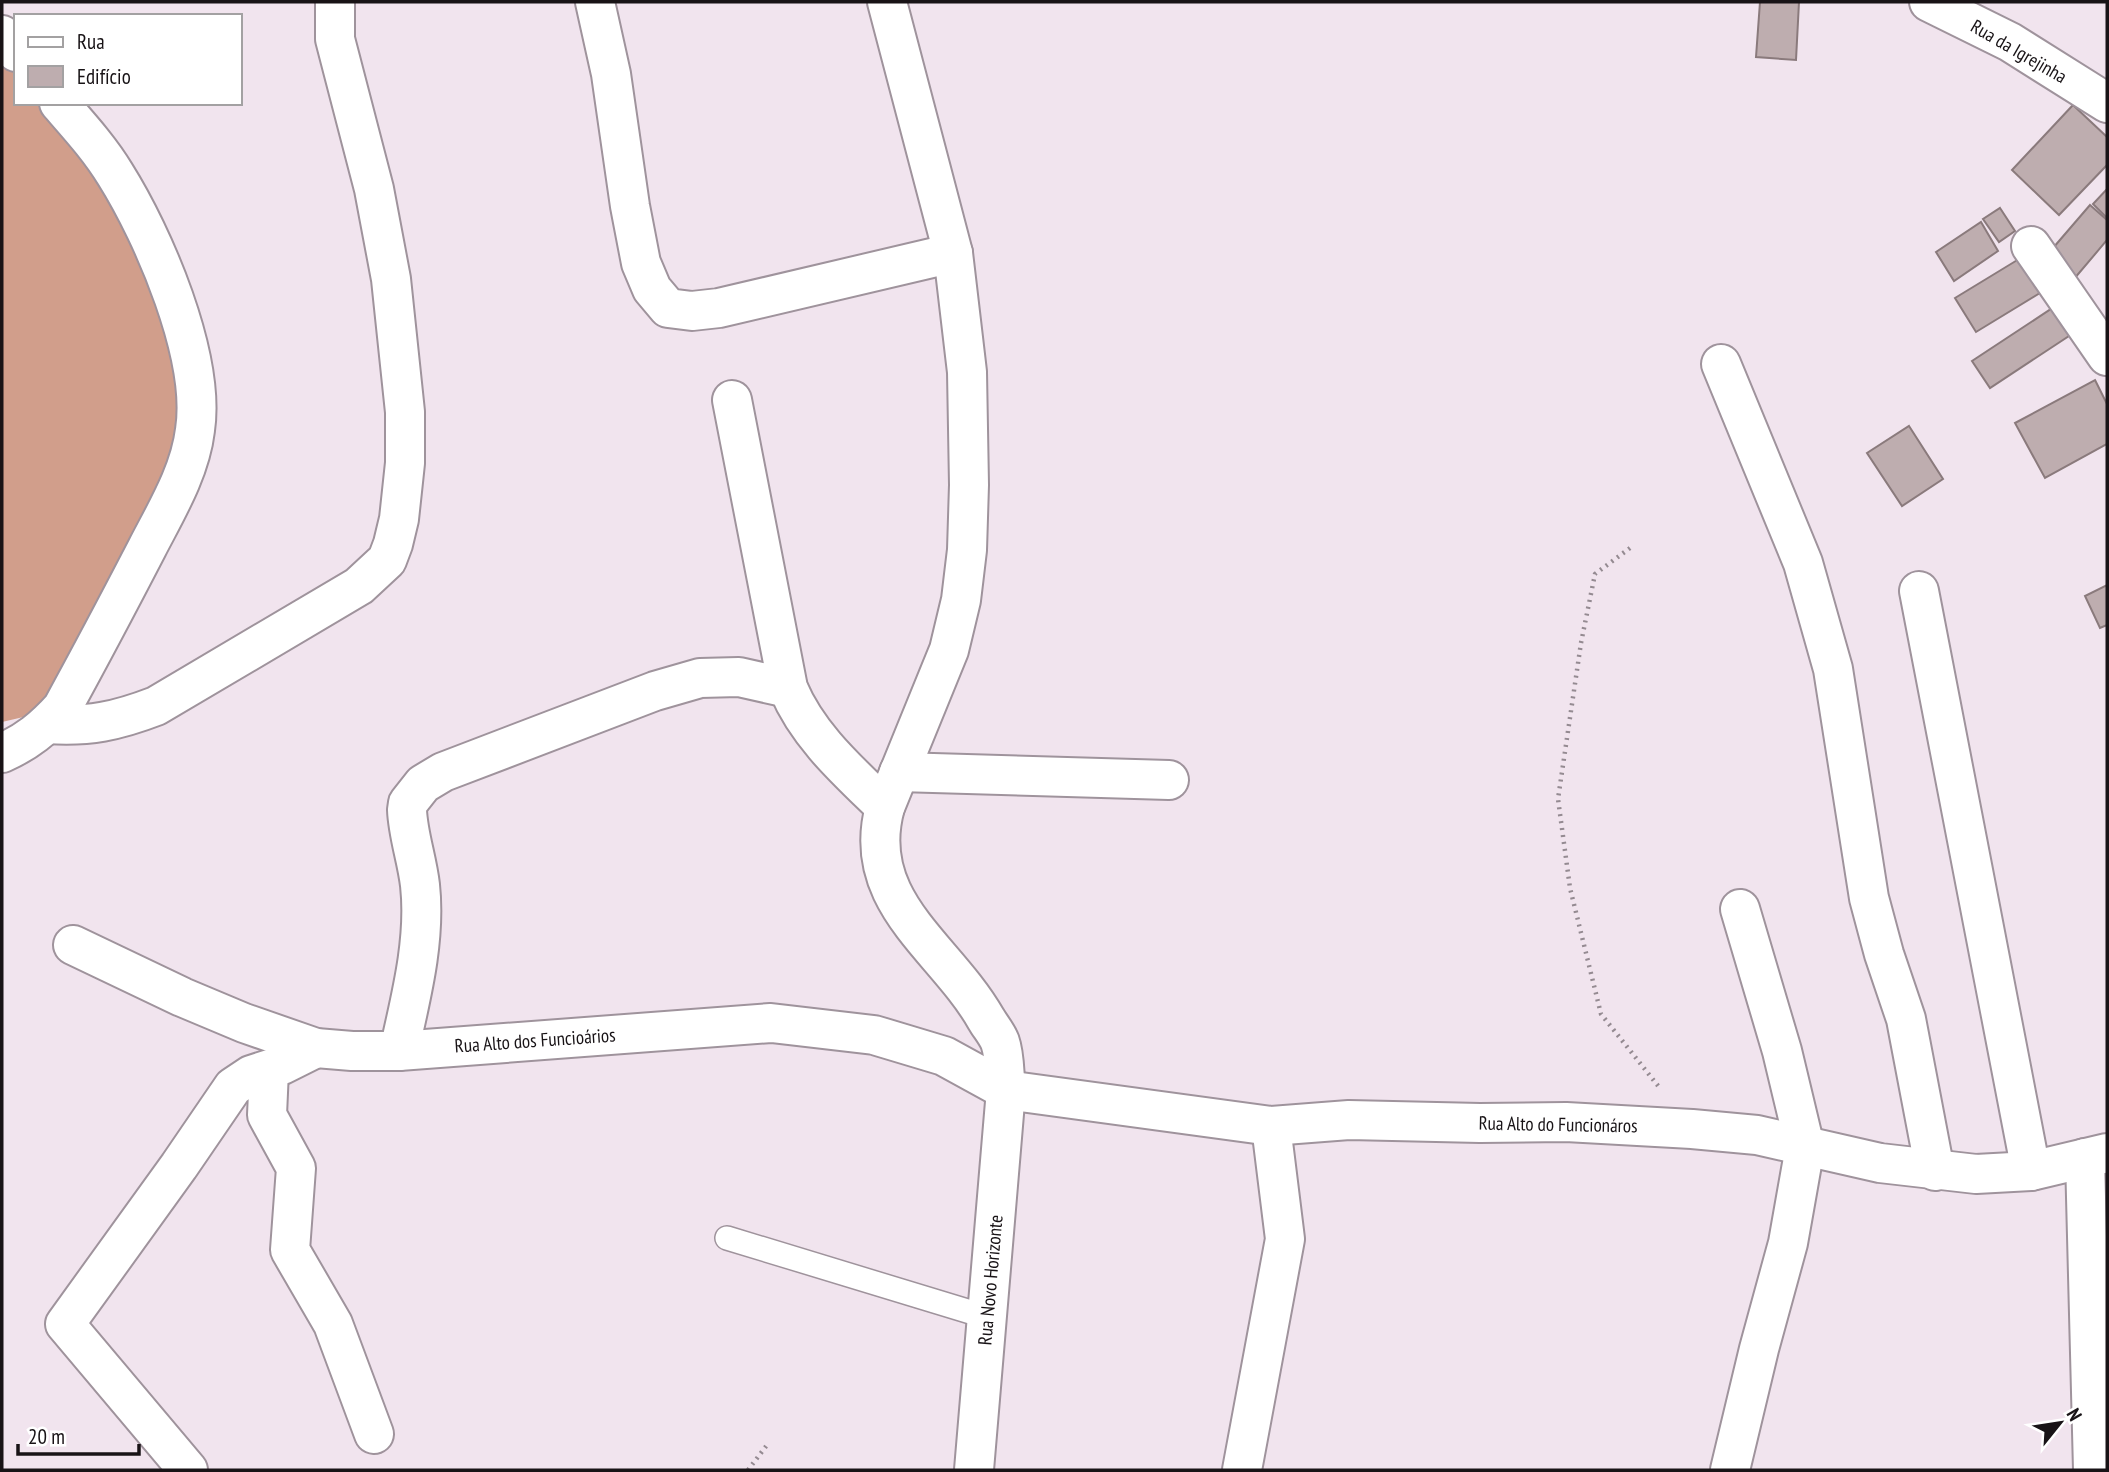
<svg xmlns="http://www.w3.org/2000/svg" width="2109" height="1472" viewBox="0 0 2109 1472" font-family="'PT Sans Narrow',sans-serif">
<rect width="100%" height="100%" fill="#f1e4ee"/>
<!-- forest -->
<path fill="#d19e8b" d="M 2,43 L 16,61 L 16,103 L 47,103 L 149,239 L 197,399 L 62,708 L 2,722 Z"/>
<!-- building -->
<g fill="#beadaf" stroke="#8a7a7c" stroke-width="2">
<path d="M 1760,2 L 1799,2 L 1796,60 L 1756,57 Z"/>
<path d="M 2073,105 L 2107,137 L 2107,165 L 2059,215 L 2012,170 Z"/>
<path d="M 2107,189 L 2107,218 L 2093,204 Z"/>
<path d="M 2090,205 L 2107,220 L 2107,240 L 2074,279 L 2047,255 Z"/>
<path d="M 2000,208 L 2015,231 L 1999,242 L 1983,219 Z"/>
<path d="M 1981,222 L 1998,251 L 1954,281 L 1936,252 Z"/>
<path d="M 2019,259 L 2040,293 L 1976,332 L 1955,298 Z"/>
<path d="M 2054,307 L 2072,334 L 1990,388 L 1972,361 Z"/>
<path d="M 2095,380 L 2107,404 L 2107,444 L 2045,478 L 2015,423 Z"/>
<path d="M 1909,426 L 1943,479 L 1902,506 L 1867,453 Z"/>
<path d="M 2107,585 L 2107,625 L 2100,628 L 2085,596 Z"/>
</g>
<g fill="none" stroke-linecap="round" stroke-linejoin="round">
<defs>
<path id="service" d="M 727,1238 L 987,1317"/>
<g id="minor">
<path d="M 595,2 L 611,74 L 630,206 L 641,263 L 652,289 L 668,308 L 692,311 L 719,308 L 953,253"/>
<path d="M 887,2 L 953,253 L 967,372 L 969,485 L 967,550 L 961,600 L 949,650 L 885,807 C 859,902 945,947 986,1019 C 990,1026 997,1034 1000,1042 C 1005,1056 1004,1075 1006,1090"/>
<path d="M 1929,2 L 2010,42 L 2107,103"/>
<path d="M 2,35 L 16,52"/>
<path d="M 2031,246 L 2107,356"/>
<path d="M 1721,364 L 1803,563 L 1833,669 L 1869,898 L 1884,954 L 1906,1019 L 1935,1171"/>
<path d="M 732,400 L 788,688 C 808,736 848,771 885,807"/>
<path d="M 1919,591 L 2031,1171"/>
<path d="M 47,724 C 89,727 117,721 156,706 L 359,586 L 387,560 L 393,544 L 399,519 L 405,463 L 405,412 L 391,279 L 374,189 L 335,39 L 335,2"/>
<path d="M 2,753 C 27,742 44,728 62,708 C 91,655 119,602 147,548 C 166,511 190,472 195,430 C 206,357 154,236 115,174 C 100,149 79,126 59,103"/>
<path d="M 899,772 L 1169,780"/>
<path d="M 73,945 L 182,997 L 244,1023 L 316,1048 L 352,1051 L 399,1051 L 771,1023 L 874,1035 L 944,1056 L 1006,1090"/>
<path d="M 399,1051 C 411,997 426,940 420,885 C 417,859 408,835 407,810 L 408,803 L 423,784 L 443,772 L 655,691 L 700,678 L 739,677 L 788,688"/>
<path d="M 269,1070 L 267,1115 L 296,1168 L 290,1250 L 333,1324 L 374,1434"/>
<path d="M 2085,1158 L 2093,1470"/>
<path d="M 188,1470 L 65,1324 L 179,1166 L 233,1087 L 251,1075 L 282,1065 L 316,1048"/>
<path d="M 1242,1470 L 1285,1239 L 1271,1126"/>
<path d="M 1730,1470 L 1759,1349 L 1788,1243 L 1805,1147 L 1782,1051 L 1740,909"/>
</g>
<path id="tertiary" d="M 974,1470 L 1006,1090 L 1271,1126 L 1349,1120 L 1480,1123 L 1566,1122 L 1692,1129 L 1757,1135 L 1880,1163 L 1976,1174 L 2031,1171 L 2107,1153"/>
</defs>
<!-- service casing -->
<use href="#service" stroke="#9f939c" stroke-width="26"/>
<!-- minor casing -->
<use href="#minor" stroke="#9f939c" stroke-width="42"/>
<!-- tertiary casing -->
<use href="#tertiary" stroke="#9f939c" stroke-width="42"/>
<!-- path -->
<g stroke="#948a91" stroke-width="4.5" stroke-dasharray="2 5" stroke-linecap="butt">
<path d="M 1630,548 L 1595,574 L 1581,643 L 1558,799 L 1570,888 L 1601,1014 L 1659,1087"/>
<path d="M 748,1470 L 767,1445"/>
</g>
<!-- service -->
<use href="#service" stroke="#fff" stroke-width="23"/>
<!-- minor -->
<use href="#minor" stroke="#fff" stroke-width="38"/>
<!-- tertiary -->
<use href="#tertiary" stroke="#fff" stroke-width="38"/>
</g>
<g text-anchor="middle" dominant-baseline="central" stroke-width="6" stroke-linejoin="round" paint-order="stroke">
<!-- street labels -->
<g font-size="19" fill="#181316" stroke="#fff">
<text transform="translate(2019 51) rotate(30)">Rua da Igrejinha</text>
<text transform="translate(535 1040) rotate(-4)">Rua Alto dos Funcioários</text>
<text transform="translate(1558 1124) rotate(1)">Rua Alto do Funcionáros</text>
<text transform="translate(990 1280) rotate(-85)">Rua Novo Horizonte</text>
</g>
</g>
<!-- border -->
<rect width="2109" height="1472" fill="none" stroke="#181316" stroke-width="7"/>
<!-- legend -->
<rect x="14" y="14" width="228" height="91" fill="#ffffff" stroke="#a3a1a2" stroke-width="2"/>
<rect x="28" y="37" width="35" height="10" fill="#ffffff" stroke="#a3a1a2" stroke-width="2"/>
<text x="77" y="49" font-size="21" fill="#181316">Rua</text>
<rect x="28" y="66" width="35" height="21" fill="#beadaf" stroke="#a3a1a2" stroke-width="2"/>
<text x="77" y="84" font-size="21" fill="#181316">Edifício</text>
<!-- north arrow -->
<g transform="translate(2060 1423) rotate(60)" stroke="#ffffff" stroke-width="5" paint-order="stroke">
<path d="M0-5L12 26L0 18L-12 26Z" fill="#181316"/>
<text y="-10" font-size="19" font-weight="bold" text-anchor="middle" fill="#181316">N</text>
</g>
<!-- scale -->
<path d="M18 1444v10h121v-10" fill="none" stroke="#181316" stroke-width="3.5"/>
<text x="28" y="1444" font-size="21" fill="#181316" stroke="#ffffff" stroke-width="5" paint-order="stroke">20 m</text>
</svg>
